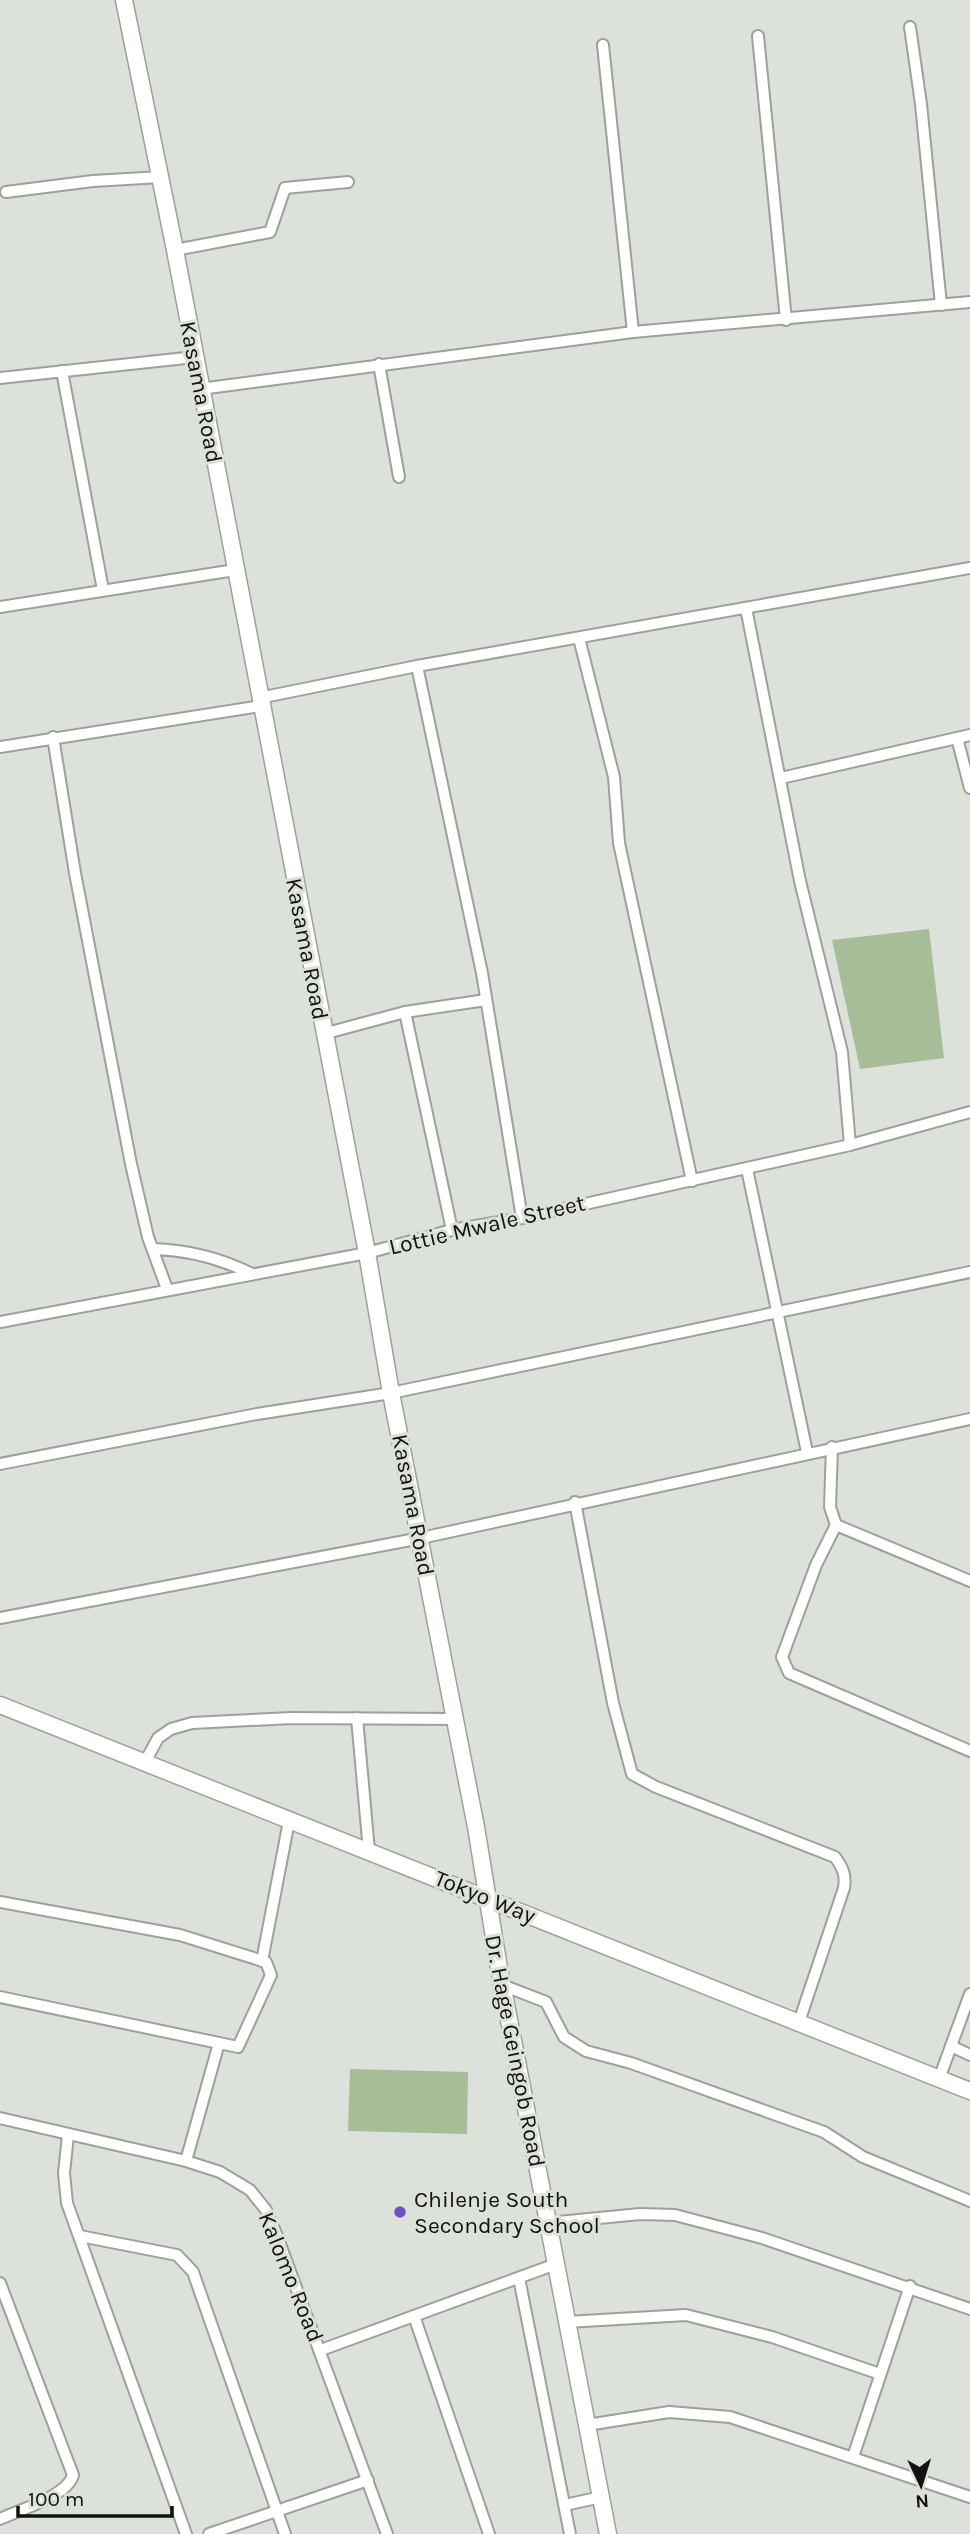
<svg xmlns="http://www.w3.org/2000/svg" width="970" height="2534" viewBox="0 0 970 2534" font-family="Karla,sans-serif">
<rect width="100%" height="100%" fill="#dce1d9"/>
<!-- green -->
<g fill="#a6bd98">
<path d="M 929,929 L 944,1058 L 860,1069 L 832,940 Z"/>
<path d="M 350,2069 L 468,2072 L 467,2134 L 348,2131 Z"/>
</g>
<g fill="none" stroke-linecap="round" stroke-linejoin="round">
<defs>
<g id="street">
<path d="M 910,27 L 921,104 L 941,305"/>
<path d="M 758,36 L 786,320"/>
<path d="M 603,45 L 633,332"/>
<path d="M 6,192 L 93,181 L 161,177"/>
<path d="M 175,250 L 270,232 L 285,188 L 348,182"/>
<path d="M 379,364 L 399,477"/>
<path d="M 62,371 L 103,590"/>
<path d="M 0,378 L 195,357"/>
<path d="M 200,389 L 633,332 L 970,302"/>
<path d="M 0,607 L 235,570"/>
<path d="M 746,608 L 800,881 L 842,1052 L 850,1145"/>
<path d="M 579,638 L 614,777 L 619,843 L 692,1181"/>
<path d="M 417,666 L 482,973 L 522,1218"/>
<path d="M 259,698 L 417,666 L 970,568"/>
<path d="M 53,737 L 75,873 L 131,1164 L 148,1237 L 167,1289"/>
<path d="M 957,738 L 970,788"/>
<path d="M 0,747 L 261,706"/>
<path d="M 781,778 L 970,735"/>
<path d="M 405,1012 L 452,1230"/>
<path d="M 323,1034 L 405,1012 L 486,1000"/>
<path d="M 747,1169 L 807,1452"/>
<path d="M 153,1249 C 189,1250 220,1258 252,1274"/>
<path d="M 0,1322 L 367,1253 L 452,1230 L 522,1218 L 850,1145 L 970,1112"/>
<path d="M 832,1447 L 830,1507 L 836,1525 L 816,1565 L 782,1657 L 789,1673 L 970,1751"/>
<path d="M 0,1464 L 257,1414 L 391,1393 L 970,1272"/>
<path d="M 575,1502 L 613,1703 L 632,1774 L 656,1787 L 835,1857 C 843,1868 846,1875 844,1888 L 799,2022"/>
<path d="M 836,1525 L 970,1581"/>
<path d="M 0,1618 L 421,1538 L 970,1419"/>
<path d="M 357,1718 L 369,1851"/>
<path d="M 145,1762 L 158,1738 L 171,1729 L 192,1723 L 291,1718 L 455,1719"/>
<path d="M 0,1902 L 180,1935 L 266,1962 L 271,1975 L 238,2047 L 0,1997"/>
<path d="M 262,1961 L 289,1821"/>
<path d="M 502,1985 L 546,2002 L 564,2037 L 586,2051 L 631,2063 L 824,2132 L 863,2157 L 970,2201"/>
<path d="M 951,2046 L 970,2055"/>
<path d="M 939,2079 L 970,1994"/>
<path d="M 0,2118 L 186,2161 L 220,2172 L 250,2190 L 266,2210 L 277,2236 L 387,2534"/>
<path d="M 68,2135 L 64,2173 L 67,2203 L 186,2534"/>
<path d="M 186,2161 L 219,2043"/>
<path d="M 548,2223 L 640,2214 L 675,2215 L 762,2238 L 970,2309"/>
<path d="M 80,2236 L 177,2255 L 193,2272 L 285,2534"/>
<path d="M 519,2278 L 570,2534"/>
<path d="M 0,2283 L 73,2475 C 68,2496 19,2510 0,2519"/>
<path d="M 414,2316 L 489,2534"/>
<path d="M 567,2322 L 686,2315 L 772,2337 L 880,2374"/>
<path d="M 321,2350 L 556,2264"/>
<path d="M 587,2425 L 669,2412 L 730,2417 L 970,2497"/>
<path d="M 853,2457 L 910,2286"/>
<path d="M 565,2505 L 601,2497"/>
<path d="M 209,2534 L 368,2480"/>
</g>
<g id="secondary">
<path d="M 124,0 L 175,250 L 367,1253 L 391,1393 L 476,1827 L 499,1968 L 608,2534"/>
<path d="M 0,1705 L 970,2091"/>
</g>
</defs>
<!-- street casing -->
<use href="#street" stroke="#9da19b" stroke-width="14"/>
<!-- secondary casing -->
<use href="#secondary" stroke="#9da19b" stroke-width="19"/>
<!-- street -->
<use href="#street" stroke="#fff" stroke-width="10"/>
<!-- secondary -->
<use href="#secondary" stroke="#fff" stroke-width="16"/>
</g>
<!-- markers -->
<circle fill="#6e4fc8" stroke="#dce1d9" stroke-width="2.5" cx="400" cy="2212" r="7"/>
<g text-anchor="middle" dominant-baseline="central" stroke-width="6" stroke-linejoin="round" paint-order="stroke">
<!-- street labels -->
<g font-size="23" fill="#121311" stroke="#dce1d9">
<text transform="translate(201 392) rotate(79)">Kasama Road</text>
<text transform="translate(307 949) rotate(79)">Kasama Road</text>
<text transform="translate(487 1225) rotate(-13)">Lottie Mwale Street</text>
<text transform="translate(413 1505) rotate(79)">Kasama Road</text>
<text transform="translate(485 1897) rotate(22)">Tokyo Way</text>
<text transform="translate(515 2051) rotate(79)">Dr. Hage Geingob Road</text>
<text transform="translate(291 2277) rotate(68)">Kalomo Road</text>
</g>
<!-- poi labels -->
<g font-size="23" fill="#121311" stroke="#dce1d9" text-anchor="start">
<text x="414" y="2199">Chilenje South<tspan x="414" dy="26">Secondary School</tspan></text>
</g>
</g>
<!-- north arrow -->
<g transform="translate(921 2485) rotate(176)" stroke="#dce1d9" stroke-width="5" paint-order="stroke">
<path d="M0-5L12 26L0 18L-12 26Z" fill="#121311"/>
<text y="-10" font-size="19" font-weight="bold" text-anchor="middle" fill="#121311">N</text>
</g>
<!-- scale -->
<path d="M18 2506v10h154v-10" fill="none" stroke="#121311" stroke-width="3.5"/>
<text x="28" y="2506" font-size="21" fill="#121311" stroke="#dce1d9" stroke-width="5" paint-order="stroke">100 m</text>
</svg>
